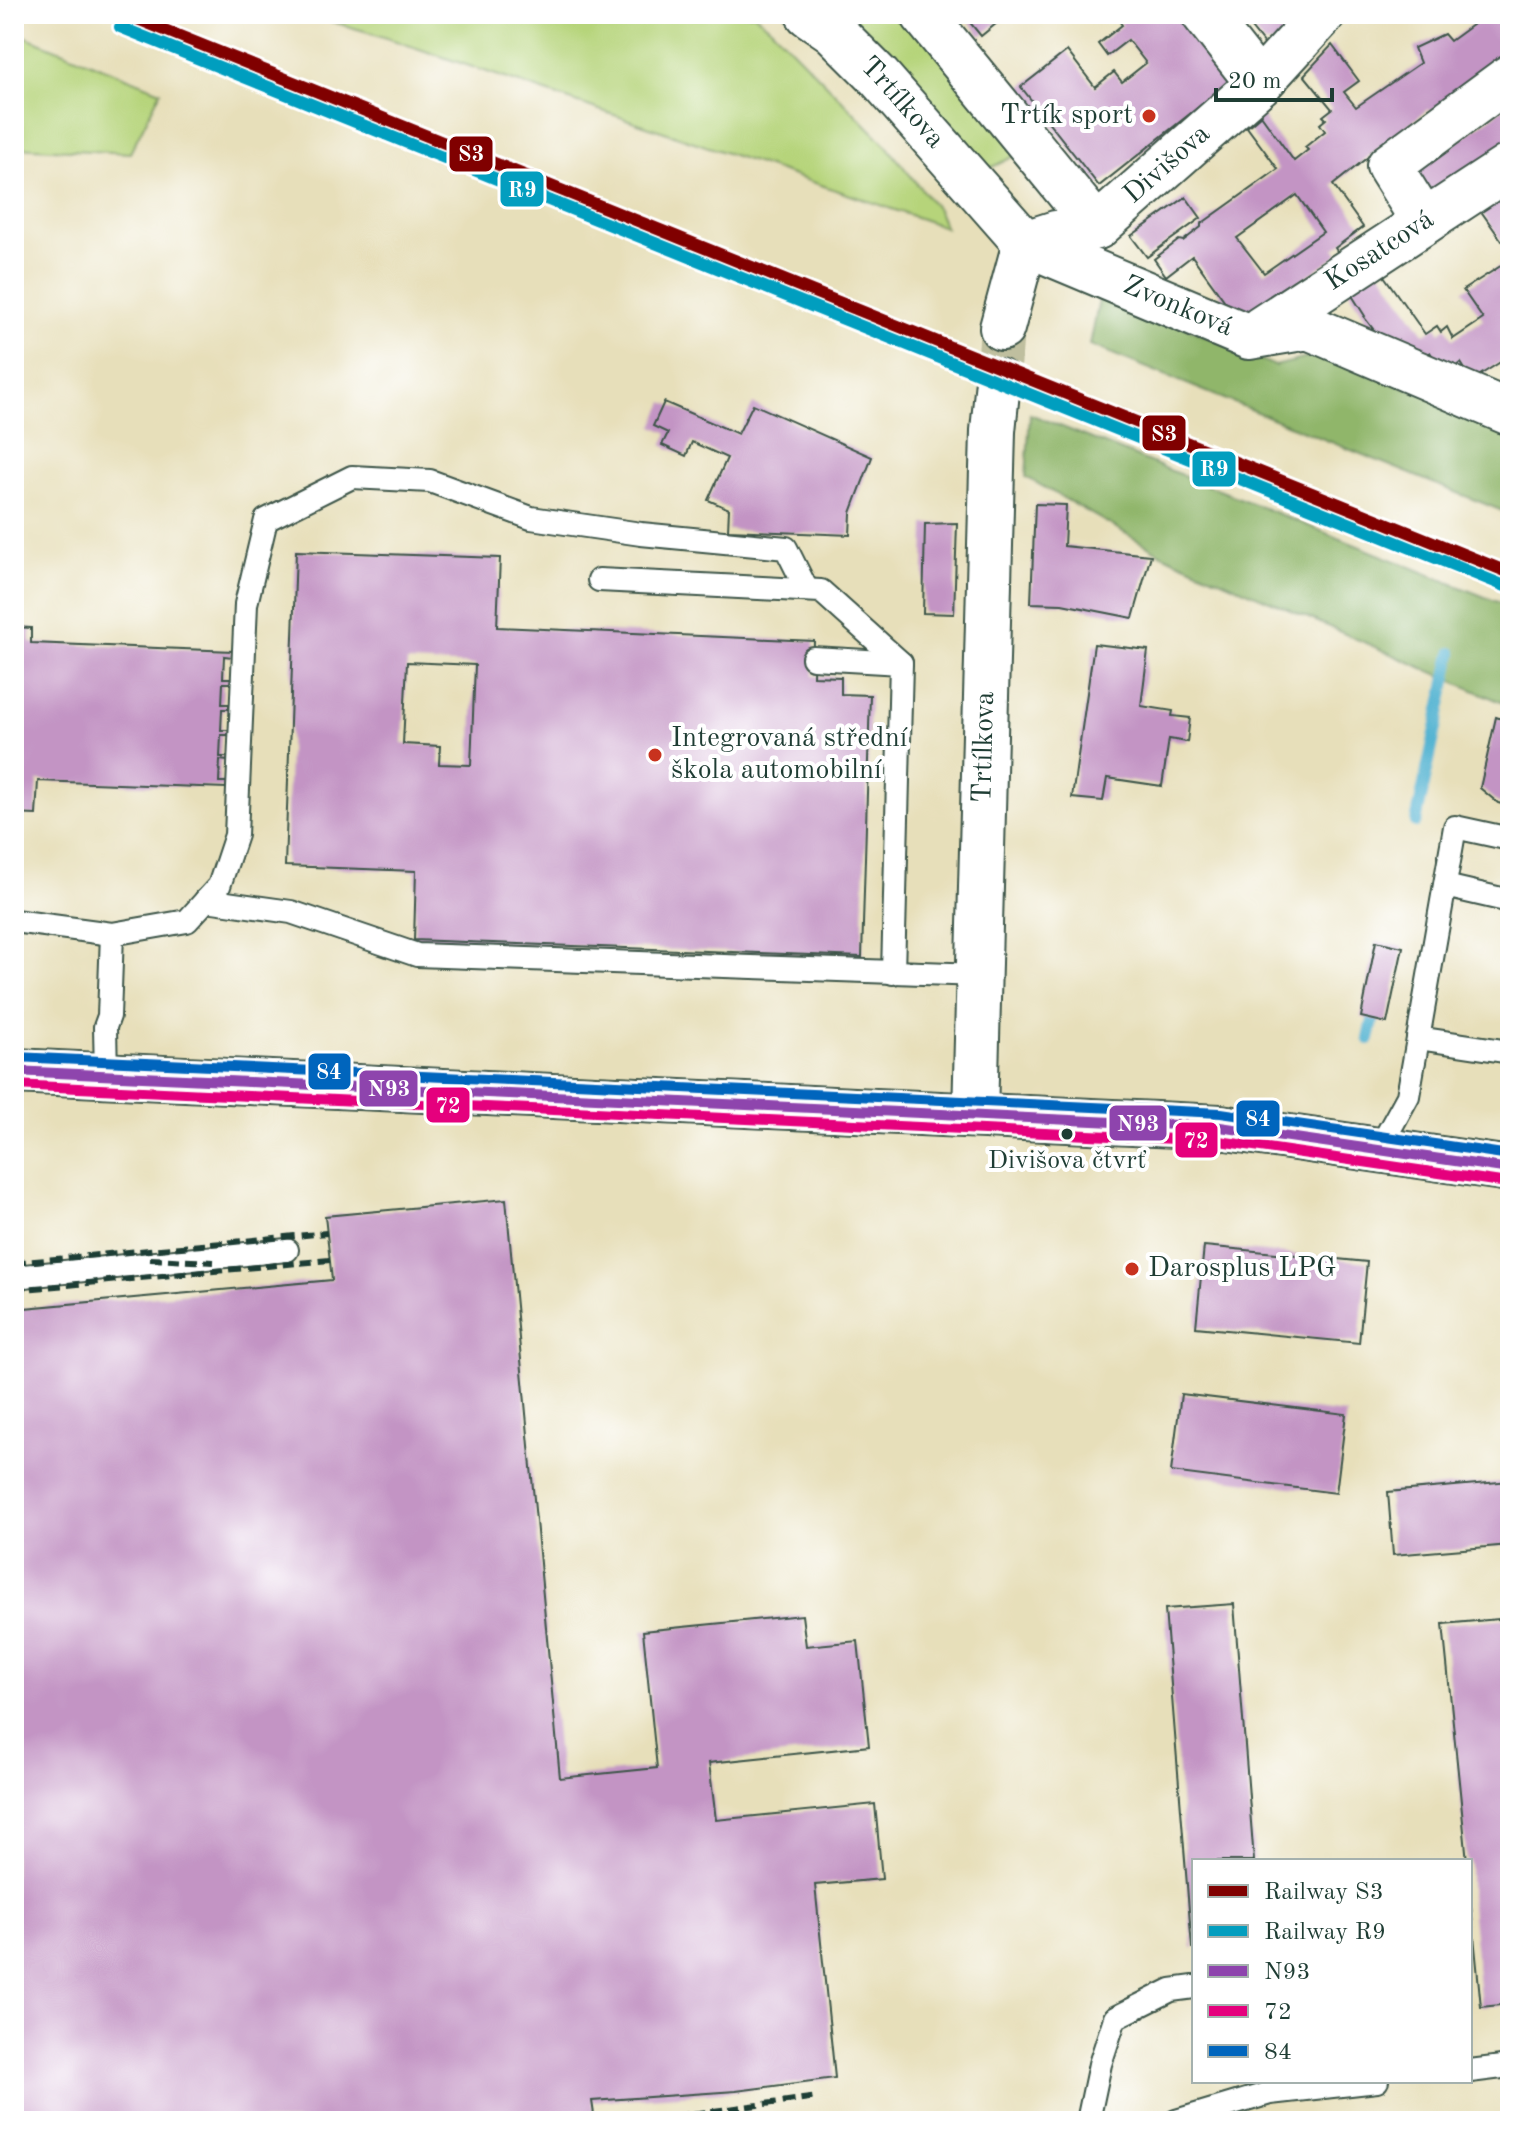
<svg xmlns="http://www.w3.org/2000/svg" width="1524" height="2135" viewBox="0 0 1524 2135" font-family="'Old Standard TT',serif">
<rect width="100%" height="100%" fill="#fff"/>
<filter id="ink" filterUnits="userSpaceOnUse"><feTurbulence type="fractalNoise" baseFrequency=".0125" numOctaves="2"/><feDisplacementMap in="SourceGraphic" scale="16" xChannelSelector="R" yChannelSelector="G"/><feConvolveMatrix kernelMatrix="1 2 1 2 8 2 1 2 1" color-interpolation-filters="sRGB"/></filter>
<filter id="wash" filterUnits="userSpaceOnUse"><feTurbulence type="fractalNoise" baseFrequency=".006" numOctaves="4" result="noise"/><feDisplacementMap in="SourceGraphic" scale="32" xChannelSelector="R" yChannelSelector="G"/><feGaussianBlur stdDeviation="1.8" result="paint"/><feColorMatrix in="noise" values="0 0 0 0 0 0 0 0 0 0 0 0 0 0 0 0 0 1.4 0 .05"/><feComposite in="paint" operator="in"/></filter>
<g filter="url(#wash)">
<rect width="100%" height="100%" fill="#e7dfba"/>
<!-- green -->
<g fill="#b6d47a" stroke="#6a8857" stroke-width="2">
<path d="M 305,14 L 754,14 L 770,27 L 886,145 L 937,209 L 945,227 L 375,34 Z"/>
<path d="M 842,14 L 915,14 L 1019,154 L 984,171 Z"/>
<path d="M 14,32 L 161,91 L 130,153 L 14,147 Z"/>
</g>
<!-- forest -->
<g fill="#90b66a" stroke="#587a4f" stroke-width="2">
<path d="M 1101,291 L 1275,366 L 1315,356 L 1509,423 L 1510,514 L 1090,345 Z"/>
<path d="M 1030,414 L 1510,607 L 1510,706 L 1164,555 L 1026,477 Z"/>
</g>
<g fill="none" stroke-linecap="round" stroke-linejoin="round">
<!-- stream -->
<g stroke="#52b3d1" stroke-width="12">
<path d="M 1416,822 L 1452,653"/>
<path d="M 1369,1039 L 1373,1020"/>
</g>
</g>
<g id="blocks">
<!-- building -->
<g fill="#c394c4" fill-rule="evenodd">
<path d="M 963,14 L 1008,14 L 981,36 Z"/>
<path d="M 1103,14 L 1176,14 L 1230,82 L 1099,186 L 1021,87 L 1067,51 L 1095,87 L 1114,72 L 1122,82 L 1146,63 L 1128,40 L 1107,56 L 1098,44 L 1122,25 L 1114,14 L 1107,20 Z"/>
<path d="M 1240,14 L 1302,14 L 1275,44 L 1264,44 Z"/>
<path d="M 1487,14 L 1510,14 L 1510,57 L 1430,112 L 1428,109 L 1333,185 L 1363,227 L 1335,248 L 1339,254 L 1240,322 L 1192,256 L 1166,276 L 1154,259 L 1179,240 L 1183,241 L 1201,227 L 1201,224 L 1278,169 L 1247,127 L 1261,115 L 1294,161 L 1308,150 L 1305,147 L 1325,131 L 1320,124 L 1326,119 L 1323,116 L 1332,109 L 1304,75 L 1332,45 L 1359,81 L 1344,92 L 1356,107 L 1420,63 L 1414,48 L 1444,34 L 1450,41 ZM 1297,195 L 1323,232 L 1264,273 L 1237,238 Z"/>
<path d="M 1510,103 L 1510,157 L 1434,209 L 1411,176 Z"/>
<path d="M 1510,185 L 1510,236 L 1502,241 L 1478,207 Z"/>
<path d="M 1186,197 L 1201,218 L 1147,257 L 1131,236 Z"/>
<path d="M 1510,260 L 1510,356 L 1472,380 L 1461,363 L 1450,372 L 1440,367 L 1430,352 L 1420,358 L 1384,343 L 1364,317 L 1365,316 L 1346,286 L 1377,266 L 1425,334 L 1437,326 L 1441,332 L 1447,327 L 1453,339 L 1483,319 L 1463,290 Z"/>
<path d="M 664,402 L 738,434 L 753,404 L 872,457 L 851,513 L 850,535 L 728,530 L 729,509 L 708,500 L 727,458 L 692,442 L 686,456 L 662,445 L 668,433 L 653,426 Z"/>
<path d="M 1035,504 L 1066,505 L 1064,546 L 1151,555 L 1133,618 L 1062,604 L 1031,603 Z"/>
<path d="M 957,523 L 954,614 L 923,613 L 925,524 Z"/>
<path d="M 296,551 L 500,558 L 497,627 L 814,641 L 813,676 L 841,677 L 841,694 L 870,695 L 862,957 L 414,940 L 416,871 L 285,866 ZM 407,662 L 475,665 L 471,765 L 439,764 L 440,746 L 403,744 Z"/>
<path d="M 14,627 L 31,628 L 31,643 L 233,651 L 232,657 L 224,656 L 223,678 L 231,678 L 230,683 L 223,683 L 222,704 L 229,704 L 229,709 L 222,709 L 221,730 L 229,730 L 228,735 L 221,735 L 220,757 L 228,757 L 227,761 L 220,760 L 219,782 L 227,782 L 226,788 L 38,781 L 36,815 L 14,814 Z"/>
<path d="M 1094,644 L 1148,650 L 1141,706 L 1173,711 L 1172,716 L 1190,718 L 1187,742 L 1169,739 L 1162,786 L 1107,778 L 1103,801 L 1072,798 Z"/>
<path d="M 1496,717 L 1510,722 L 1510,806 L 1498,803 L 1480,788 Z"/>
<path d="M 1376,941 L 1403,947 L 1387,1023 L 1361,1017 Z"/>
<path d="M 506,1199 L 560,1778 L 657,1768 L 643,1631 L 802,1615 L 806,1646 L 858,1641 L 869,1746 L 709,1763 L 716,1820 L 875,1804 L 882,1879 L 815,1885 L 835,2078 L 736,2091 L 592,2101 L 595,2121 L 14,2121 L 14,1309 L 332,1280 L 325,1216 Z"/>
<path d="M 1204,1246 L 1367,1262 L 1359,1343 L 1196,1327 Z"/>
<path d="M 1181,1394 L 1346,1414 L 1336,1493 L 1171,1472 Z"/>
<path d="M 1510,1481 L 1510,1545 L 1393,1555 L 1388,1492 Z"/>
<path d="M 1234,1604 L 1254,1861 L 1194,1861 L 1194,1948 L 1192,1948 L 1165,1609 Z"/>
<path d="M 1510,1618 L 1510,2004 L 1481,2007 L 1470,1896 L 1470,1861 L 1467,1861 L 1443,1624 Z"/>
</g>
</g>
</g>
<g filter="url(#ink)">
<use href="#blocks" fill-opacity="0" stroke="#3d5548" stroke-width="2"/>
<g fill="none" stroke-linecap="round" stroke-linejoin="round">
<!-- minor-tunnel -->
<path stroke="#bfbf9f" stroke-width="44" stroke-dasharray="44 22" stroke-linecap="butt" d="M 998,381 L 1002,328"/>
<defs>
<g id="service">
<path d="M 599,580 L 821,591 L 901,663"/>
<path d="M 813,658 L 901,663 L 893,973"/>
<path d="M 1445,886 L 1510,901"/>
<path d="M 206,900 L 291,912 L 417,955 L 979,975"/>
<path d="M 14,921 L 112,934 L 187,921 L 219,886 L 236,835 L 246,604 L 266,520 L 352,477 L 430,481 L 531,518 L 641,534 L 786,548 L 807,590"/>
<path d="M 1418,1038 L 1510,1052"/>
<path d="M 106,1075 L 105,1027 L 109,1016 L 112,934"/>
<path d="M 1379,1149 L 1408,1096 L 1455,827 L 1510,839"/>
<path d="M 14,1277 L 287,1250"/>
<path d="M 1470,2071 L 1510,2066"/>
<path d="M 1088,2121 L 1100,2064 L 1115,2018 L 1171,1990 L 1194,1987"/>
<path d="M 1176,2121 L 1270,2093 L 1377,2081"/>
</g>
<g id="minor">
<path id="s1" d="M 808,14 L 833,31 L 879,77 L 1025,243 L 1249,337 L 1308,327 L 1510,413"/>
<path d="M 923,14 L 1097,227"/>
<path d="M 1204,14 L 1259,84"/>
<path d="M 1424,222 L 1389,166 L 1510,77"/>
<path id="s2" d="M 1025,243 L 1056,233 L 1097,227 L 1259,84 L 1323,14"/>
<path d="M 1002,328 L 1025,243"/>
<path id="s3" d="M 1261,329 L 1510,166"/>
<path id="s4" d="M 975,1115 L 993,431 L 998,381"/>
</g>
<path id="tertiary" d="M 14,1071 L 1220,1127 L 1510,1169"/>
</defs>
<!-- service casing -->
<use href="#service" stroke="#3d5548" stroke-width="26"/>
<!-- minor casing -->
<use href="#minor" stroke="#3d5548" stroke-width="48"/>
<!-- tertiary casing -->
<use href="#tertiary" stroke="#3d5548" stroke-width="48"/>
<!-- service -->
<use href="#service" stroke="#fff" stroke-width="22"/>
<!-- minor -->
<use href="#minor" stroke="#fff" stroke-width="44"/>
<!-- tertiary -->
<use href="#tertiary" stroke="#fff" stroke-width="44"/>
<!-- rail -->
<g stroke="#1f3d34" stroke-width="6" stroke-dasharray="12 6" stroke-linecap="butt">
<path d="M 150,1259 L 214,1262"/>
<path d="M 14,1263 L 327,1233"/>
<path d="M 14,1290 L 330,1260"/>
<path d="M 640,2121 L 817,2097"/>
</g>
<defs>
<path id="bus-1" d="M 14,1071 L 1220,1127 L 1510,1169"/>
<path id="bus-2" d="M 14,1085 L 1219,1141 L 1508,1183"/>
<path id="bus-3" d="M 15,1057 L 1221,1113 L 1510,1155"/>
</defs>
<!-- bus-1 casing -->
<use href="#bus-1" stroke="#fff" stroke-width="16"/>
<!-- bus-2 casing -->
<use href="#bus-2" stroke="#fff" stroke-width="16"/>
<!-- bus-3 casing -->
<use href="#bus-3" stroke="#fff" stroke-width="16"/>
<!-- bus-1 -->
<use href="#bus-1" stroke="#8e44ad" stroke-width="10"/>
<!-- bus-2 -->
<use href="#bus-2" stroke="#e5007d" stroke-width="10"/>
<!-- bus-3 -->
<use href="#bus-3" stroke="#0065bd" stroke-width="10"/>
<defs>
<path id="rail-1" d="M 125,14 L 1510,573"/>
<path id="rail-2" d="M 120,27 L 1505,586"/>
</defs>
<!-- rail-1 casing -->
<use href="#rail-1" stroke="#fff" stroke-width="18"/>
<!-- rail-2 casing -->
<use href="#rail-2" stroke="#fff" stroke-width="18"/>
<!-- rail-1 -->
<use href="#rail-1" stroke="#800000" stroke-width="12"/>
<!-- rail-2 -->
<use href="#rail-2" stroke="#039ebf" stroke-width="12"/>
</g>
</g>
<!-- markers -->
<g fill="#c8321e" stroke="#fff" stroke-width="3">
<circle cx="1149" cy="116" r="8"/>
<circle cx="655" cy="755" r="8"/>
<circle cx="1132" cy="1269" r="8"/>
</g>
<circle fill="#1f3d34" stroke="#fff" stroke-width="3" cx="1067" cy="1134" r="7"/>
<g text-anchor="middle" dominant-baseline="central" stroke-width="8" stroke-linejoin="round" paint-order="stroke">
<!-- bus labels -->
<g font-size="26" fill="#1f3d34" stroke="#fff">
<text x="1067" y="1161">Divišova čtvrť</text>
</g>
<!-- street labels -->
<g font-size="28" fill="#1f3d34" stroke="#fff">
<text stroke="none"><textPath href="#s1" startOffset="130">Trtílkova</textPath></text>
<text stroke="none"><textPath href="#s2" startOffset="168">Divišova</textPath></text>
<text stroke="none"><textPath href="#s3" startOffset="142">Kosatcová</textPath></text>
<text stroke="none"><textPath href="#s1" startOffset="482">Zvonková</textPath></text>
<text stroke="none"><textPath href="#s4" startOffset="368">Trtílkova</textPath></text>
</g>
<!-- poi labels -->
<g font-size="28" fill="#1f3d34" stroke="#fff" text-anchor="start">
<text x="1133" y="116" text-anchor="end">Trtík sport</text>
<text x="671" y="739">Integrovaná střední<tspan x="671" dy="32">škola automobilní</tspan></text>
<text x="1148" y="1269">Darosplus LPG</text>
</g>
</g>
<g stroke="#fff" stroke-width="3">
<rect x="448" y="135" width="46" height="38" rx="8" fill="#800000"/>
<rect x="499" y="170" width="46" height="38" rx="8" fill="#039ebf"/>
<rect x="1141" y="414" width="46" height="38" rx="8" fill="#800000"/>
<rect x="1191" y="450" width="46" height="38" rx="8" fill="#039ebf"/>
<rect x="307" y="1052" width="45" height="39" rx="8" fill="#0065bd"/>
<rect x="358" y="1069" width="61" height="39" rx="8" fill="#8e44ad"/>
<rect x="425" y="1086" width="46" height="38" rx="8" fill="#e5007d"/>
<rect x="1235" y="1099" width="46" height="39" rx="8" fill="#0065bd"/>
<rect x="1108" y="1104" width="60" height="38" rx="8" fill="#8e44ad"/>
<rect x="1174" y="1121" width="45" height="38" rx="8" fill="#e5007d"/>
</g>
<g font-size="22" text-anchor="middle" font-weight="bold" fill="#fff">
<text x="471" y="161">S3</text>
<text x="522" y="197">R9</text>
<text x="1164" y="441">S3</text>
<text x="1214" y="476">R9</text>
<text x="329" y="1079">84</text>
<text x="389" y="1096">N93</text>
<text x="448" y="1113">72</text>
<text x="1258" y="1126">84</text>
<text x="1138" y="1131">N93</text>
<text x="1196" y="1148">72</text>
</g>
<!-- margin -->
<rect width="1524" height="2135" fill="none" stroke="#fff" stroke-width="48"/>
<!-- legend -->
<rect x="1192" y="1859" width="280" height="224" fill="#ffffff" stroke="#a5b1ae" stroke-width="2"/>
<rect x="1208" y="1885" width="40" height="12" fill="#800000" stroke="#a5b1ae" stroke-width="2"/>
<text x="1264" y="1899" font-size="24" fill="#1f3d34">Railway S3</text>
<rect x="1208" y="1925" width="40" height="12" fill="#039ebf" stroke="#a5b1ae" stroke-width="2"/>
<text x="1264" y="1939" font-size="24" fill="#1f3d34">Railway R9</text>
<rect x="1208" y="1965" width="40" height="12" fill="#8e44ad" stroke="#a5b1ae" stroke-width="2"/>
<text x="1264" y="1979" font-size="24" fill="#1f3d34">N93</text>
<rect x="1208" y="2005" width="40" height="12" fill="#e5007d" stroke="#a5b1ae" stroke-width="2"/>
<text x="1264" y="2019" font-size="24" fill="#1f3d34">72</text>
<rect x="1208" y="2045" width="40" height="12" fill="#0065bd" stroke="#a5b1ae" stroke-width="2"/>
<text x="1264" y="2059" font-size="24" fill="#1f3d34">84</text>
<!-- scale -->
<path d="M1216 88v12h116v-12" fill="none" stroke="#1f3d34" stroke-width="4"/>
<text x="1228" y="88" font-size="24" fill="#1f3d34" stroke="#ffffff" stroke-width="6" paint-order="stroke">20 m</text>
</svg>
